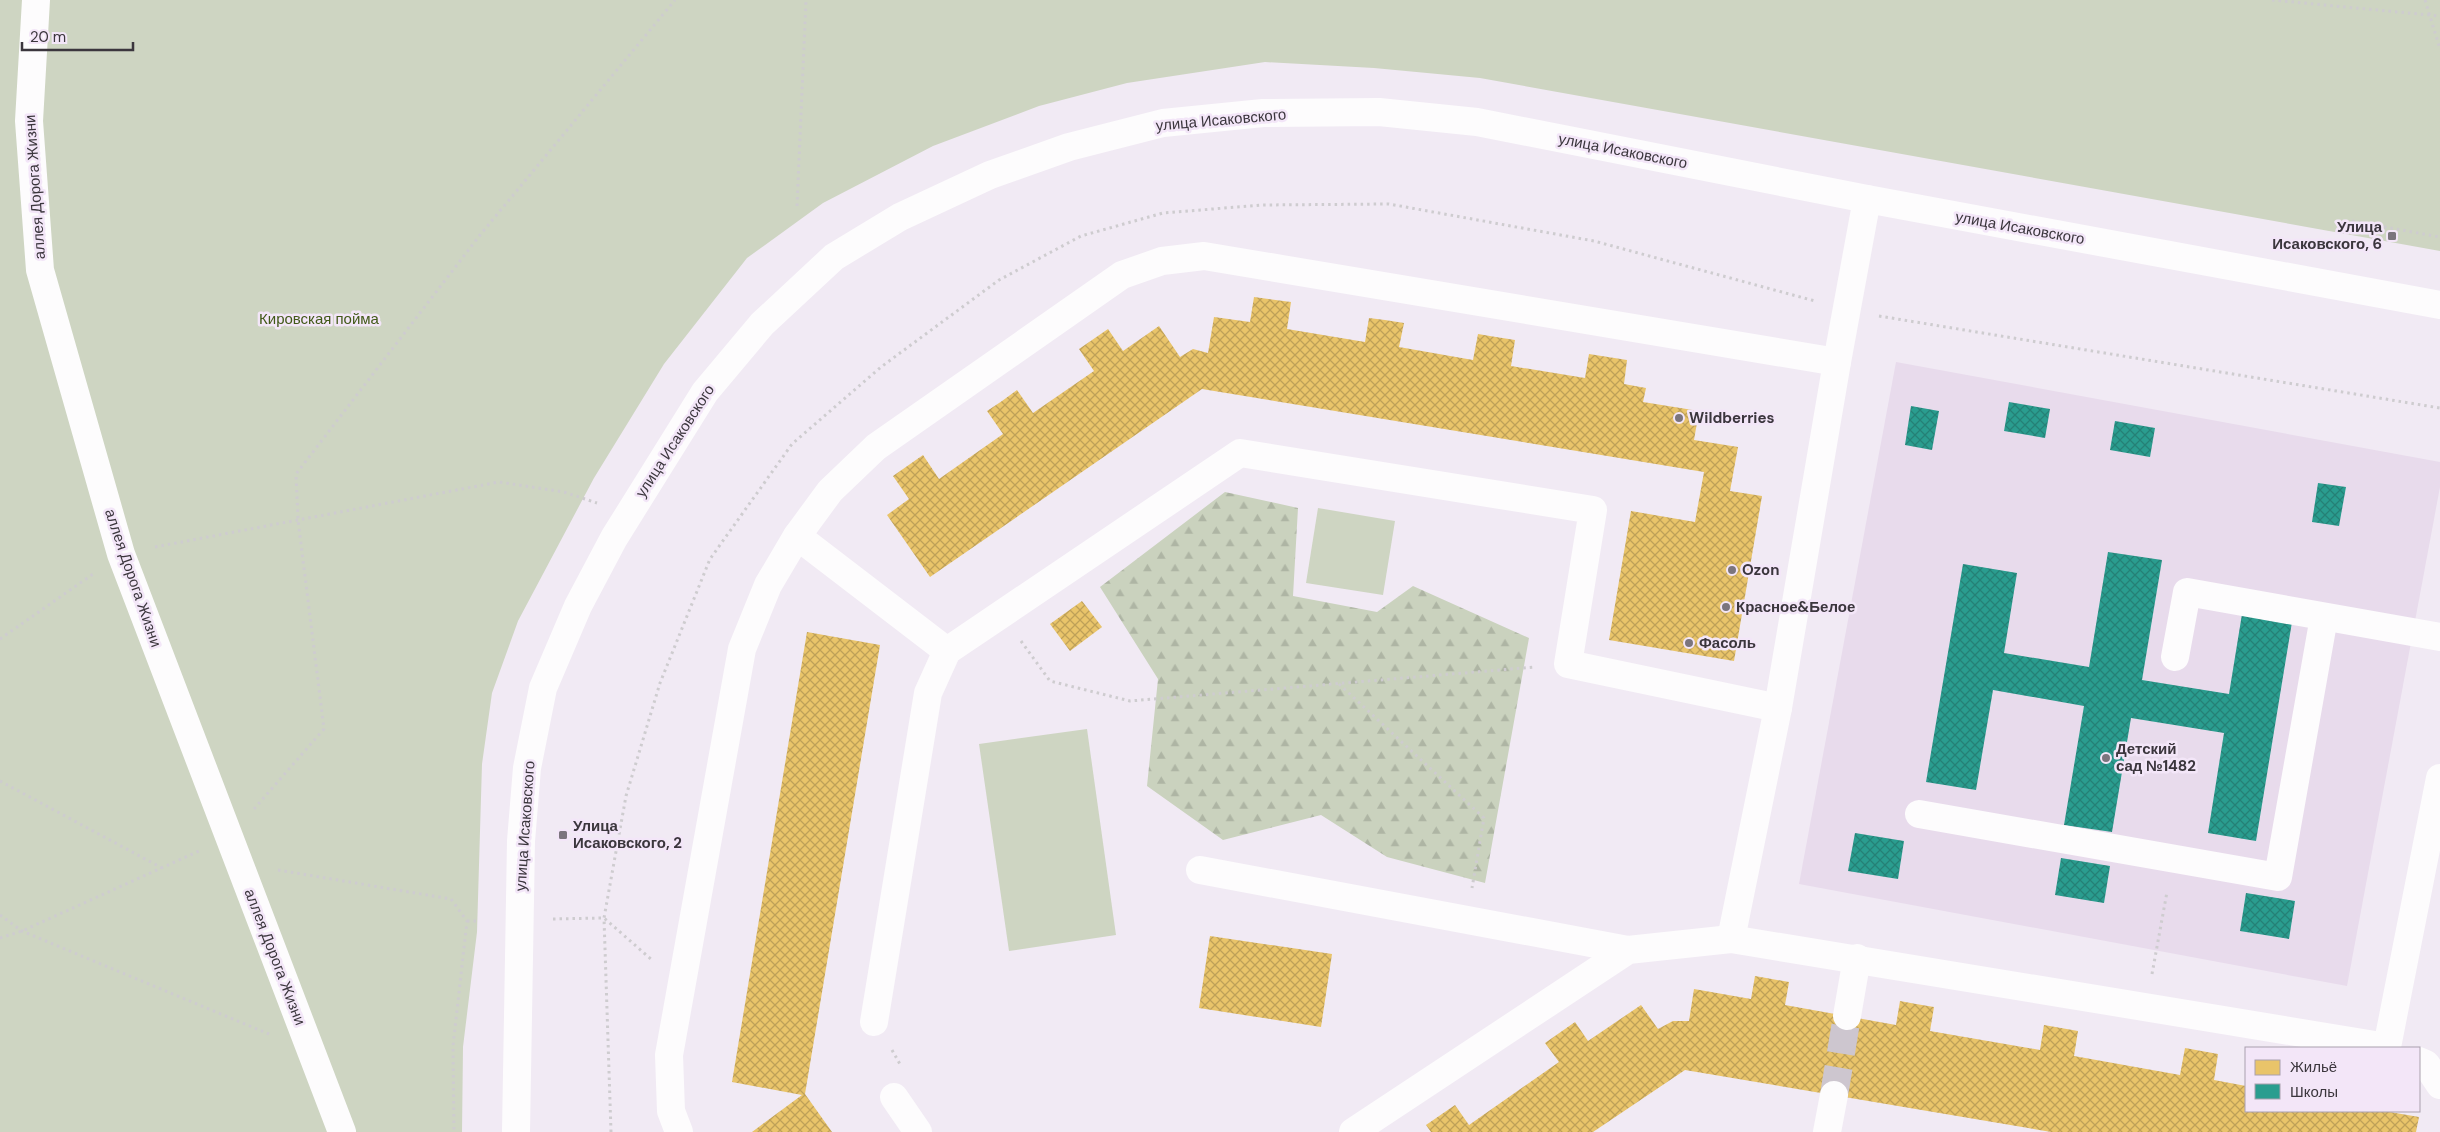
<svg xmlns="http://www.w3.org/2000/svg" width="2440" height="1132" viewBox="0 0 2440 1132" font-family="'DM Sans',sans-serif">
<defs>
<pattern id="forest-firs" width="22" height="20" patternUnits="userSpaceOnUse" patternTransform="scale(1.25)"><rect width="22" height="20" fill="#cad2be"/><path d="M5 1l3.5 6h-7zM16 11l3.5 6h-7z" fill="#aeb5a4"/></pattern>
<pattern id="homes-cross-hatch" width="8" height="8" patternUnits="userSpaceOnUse" patternTransform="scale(1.25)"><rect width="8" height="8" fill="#e9c46a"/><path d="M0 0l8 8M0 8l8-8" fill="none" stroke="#bea058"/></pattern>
<pattern id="schools-cross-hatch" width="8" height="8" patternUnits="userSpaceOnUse" patternTransform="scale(1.25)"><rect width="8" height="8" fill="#2a9d8f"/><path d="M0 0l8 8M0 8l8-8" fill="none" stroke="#258176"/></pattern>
</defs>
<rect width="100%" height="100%" fill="#f1eaf4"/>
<!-- built -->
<path fill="#e8dbec" d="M 1896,362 L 2440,462 L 2440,487 L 2347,986 L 1799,884 Z"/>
<!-- forest -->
<path fill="url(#forest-firs)" d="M 1225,492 L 1298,508 L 1293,596 L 1377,612 L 1413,586 L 1529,638 L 1485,883 L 1387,857 L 1321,815 L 1223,840 L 1147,786 L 1158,679 L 1100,587 Z"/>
<!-- park -->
<g fill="#ced5c2">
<path d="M 0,0 L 2440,0 L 2440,251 L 1480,78 L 1374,68 L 1265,62 L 1127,83 L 1039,106 L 933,146 L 823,203 L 747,258 L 664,364 L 594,478 L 518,621 L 492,693 L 482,764 L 477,932 L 463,1047 L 462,1132 L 0,1132 Z"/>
<path d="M 1318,508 L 1395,521 L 1383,595 L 1306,583 Z"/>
<path d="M 1087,729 L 1116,935 L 1009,951 L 979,744 Z"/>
</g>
<!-- homes -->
<g fill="url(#homes-cross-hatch)">
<path d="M 1254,297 L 1291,302 L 1287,329 L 1365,342 L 1369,318 L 1385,320 L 1404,323 L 1399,347 L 1473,360 L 1478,334 L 1496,337 L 1515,340 L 1511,366 L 1585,378 L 1589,354 L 1627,360 L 1624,384 L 1646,388 L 1643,402 L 1699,411 L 1694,440 L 1738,447 L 1730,491 L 1762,496 L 1734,661 L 1609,640 L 1631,511 L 1695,522 L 1704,472 L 1202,389 L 930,577 L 887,515 L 909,499 L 893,476 L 923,455 L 939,479 L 1003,434 L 987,411 L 1002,401 L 1017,390 L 1033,413 L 1094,371 L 1079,349 L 1108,329 L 1123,351 L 1159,326 L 1180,357 L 1193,349 L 1208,353 L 1214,317 L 1250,322 Z"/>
<path d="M 1082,601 L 1102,627 L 1070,651 L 1050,624 Z"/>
<path d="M 807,632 L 880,645 L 805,1094 L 832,1132 L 752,1132 L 802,1095 L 732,1082 Z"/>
<path d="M 1210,936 L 1332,954 L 1321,1027 L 1199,1008 Z"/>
<path d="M 1755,976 L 1789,982 L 1785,1005 L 1896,1025 L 1900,1001 L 1916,1004 L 1934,1007 L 1930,1031 L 2040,1050 L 2044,1025 L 2078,1031 L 2074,1056 L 2180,1075 L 2185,1048 L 2218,1054 L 2214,1080 L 2246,1086 L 2246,1111 L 2384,1111 L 2419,1117 L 2416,1132 L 2051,1132 L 1685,1070 L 1593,1132 L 1431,1132 L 1426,1125 L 1455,1105 L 1469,1125 L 1559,1062 L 1545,1043 L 1575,1022 L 1588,1041 L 1641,1005 L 1658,1029 L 1673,1021 L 1689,1021 L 1694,989 L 1751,999 Z"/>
</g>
<!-- schools -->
<g fill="url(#schools-cross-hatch)">
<path d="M 2009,402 L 2050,409 L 2045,438 L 2004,431 Z"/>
<path d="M 1911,406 L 1939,411 L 1932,450 L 1905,445 Z"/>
<path d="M 2115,421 L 2155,428 L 2150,457 L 2110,450 Z"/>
<path d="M 2318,483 L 2346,487 L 2339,526 L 2312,522 Z"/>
<path d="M 2108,552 L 2162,560 L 2142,680 L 2229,694 L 2242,614 L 2292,622 L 2256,841 L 2208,833 L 2224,733 L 2131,718 L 2112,832 L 2064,825 L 2084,706 L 1993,690 L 1976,790 L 1926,782 L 1963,564 L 2017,573 L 2004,653 L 2089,667 Z"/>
<path d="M 1855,833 L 1904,841 L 1898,879 L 1848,871 Z"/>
<path d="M 2061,858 L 2110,866 L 2104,903 L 2055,895 Z"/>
<path d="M 2246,893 L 2295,901 L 2289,939 L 2240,931 Z"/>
</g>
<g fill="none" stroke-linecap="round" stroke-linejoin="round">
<!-- minor-tunnel -->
<path stroke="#cdc6cf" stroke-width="28" stroke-dasharray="28 14" stroke-linecap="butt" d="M 1834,1095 L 1847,1016"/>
<!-- path -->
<g stroke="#cecccf" stroke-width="3" stroke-dasharray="2.5 4" stroke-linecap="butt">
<path d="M 2272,0 L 2440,16"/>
<path d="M 2425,0 L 2440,49"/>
<path d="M 797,206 L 806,0"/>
<path d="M 2352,221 L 2440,237"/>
<path d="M 1879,316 L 2440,408"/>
<path d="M 155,547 L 499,482 L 564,492 L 597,503"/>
<path d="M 0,639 L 93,574"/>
<path d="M 1021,641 L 1050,681 L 1130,701 L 1535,667"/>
<path d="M 1339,684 L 1484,818 L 1472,888"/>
<path d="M 0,781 L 162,868"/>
<path d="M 254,809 L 324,729 L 298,520 L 296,474 L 480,235 L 675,0"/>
<path d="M 278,870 L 451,899 L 467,921 L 453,1046 L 454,1132"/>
<path d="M 0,915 L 22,931 L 269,1034"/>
<path d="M 553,919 L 604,918 L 652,960"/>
<path d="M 467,921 L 477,921"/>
<path d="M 0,938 L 22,931 L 199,851"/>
<path d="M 2152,974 L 2167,892"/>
<path d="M 892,1050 L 901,1066"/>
<path d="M 611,1132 L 604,918 L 626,796 L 660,683 L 710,559 L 792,444 L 881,367 L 999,280 L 1081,236 L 1163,213 L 1262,205 L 1389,204 L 1594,241 L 1815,301"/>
</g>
<!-- minor -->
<g stroke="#fdfcfd" stroke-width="28">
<path d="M 36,0 L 29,121 L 40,270 L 121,554 L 342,1132"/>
<path d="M 1837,362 L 1867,199"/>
<path d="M 797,536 L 947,651 L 1240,453 L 1593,510 L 1568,664 L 1778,708"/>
<path d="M 2175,657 L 2187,592 L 2440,637"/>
<path d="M 1919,814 L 2278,877 L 2324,617"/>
<path d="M 1200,870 L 1628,950"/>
<path d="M 1847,1016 L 1857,958"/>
<path d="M 874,1022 L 928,693 L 947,651"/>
<path d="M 2419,1061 L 2426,1064 L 2440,1085"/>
<path d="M 894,1097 L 918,1132"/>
<path d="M 516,1132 L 521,841 L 527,768 L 543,688 L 578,606 L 614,538 L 705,392 L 762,324 L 834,257 L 900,217 L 990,175 L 1069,147 L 1163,123 L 1263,113 L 1379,112 L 1477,122 L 1867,199 L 2440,305"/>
<path d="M 679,1132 L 671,1111 L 669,1055 L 742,649 L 768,585 L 797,536 L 830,491 L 876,447 L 1122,275 L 1162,261 L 1204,256 L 1837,362 L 1778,708 L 1731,939"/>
<path d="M 1353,1132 L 1628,950 L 1731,939 L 2387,1047 L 2440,778"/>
<path d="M 1827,1132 L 1834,1095"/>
</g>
</g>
<!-- markers -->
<g fill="#7b757d" stroke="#f3e6f8" stroke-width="2">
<rect x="2387" y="231" width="10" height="10" rx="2.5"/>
<circle cx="1679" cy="418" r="5"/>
<circle cx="1732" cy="570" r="5"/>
<circle cx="1726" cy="607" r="5"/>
<circle cx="1689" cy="643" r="5"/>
<circle cx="2106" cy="758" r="5"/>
<rect x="558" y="830" width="10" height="10" rx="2.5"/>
</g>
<g text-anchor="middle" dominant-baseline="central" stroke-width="5" stroke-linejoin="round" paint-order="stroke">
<!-- street labels -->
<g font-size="15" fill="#3b363d" stroke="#f3e6f8">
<text transform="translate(1221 120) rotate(-5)">улица Исаковского</text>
<text transform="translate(1623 151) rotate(11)">улица Исаковского</text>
<text transform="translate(35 187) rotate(-94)">аллея Дорога Жизни</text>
<text transform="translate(2020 228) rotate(10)">улица Исаковского</text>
<text transform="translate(675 441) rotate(-57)">улица Исаковского</text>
<text transform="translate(133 578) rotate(71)">аллея Дорога Жизни</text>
<text transform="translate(525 826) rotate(-86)">улица Исаковского</text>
<text transform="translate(275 957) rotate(69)">аллея Дорога Жизни</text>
</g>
<!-- poi labels -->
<g font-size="15" font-weight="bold" fill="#3b363d" stroke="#f3e6f8" text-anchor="start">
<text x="2382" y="227" text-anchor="end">Улица<tspan x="2382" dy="17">Исаковского, 6</tspan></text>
<text x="1689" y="418">Wildberries</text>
<text x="1742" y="570">Ozon</text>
<text x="1736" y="607">Красное&amp;Белое</text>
<text x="1699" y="643">Фасоль</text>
<text x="2116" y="749">Детский<tspan x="2116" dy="17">сад №1482</tspan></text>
<text x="573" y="826">Улица<tspan x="573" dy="17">Исаковского, 2</tspan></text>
</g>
<!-- park labels -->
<g font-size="15" fill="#415918" stroke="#f3e6f8">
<text x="319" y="319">Кировская пойма</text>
</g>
</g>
<!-- legend -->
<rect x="2245" y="1047" width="175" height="65" fill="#f3e6f8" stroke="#a9a0ad"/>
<rect x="2255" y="1060" width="25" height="15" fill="#e9c46a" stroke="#a9a0ad"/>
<text x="2290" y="1072" font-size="15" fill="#3b363d">Жильё</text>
<rect x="2255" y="1084" width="25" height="15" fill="#2a9d8f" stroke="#a9a0ad"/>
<text x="2290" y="1097" font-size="15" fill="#3b363d">Школы</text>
<!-- scale -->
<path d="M22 42v8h111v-8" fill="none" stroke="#3b363d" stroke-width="2.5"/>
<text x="30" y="42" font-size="15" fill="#3b363d" stroke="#f3e6f8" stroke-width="4" paint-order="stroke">20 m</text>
</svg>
